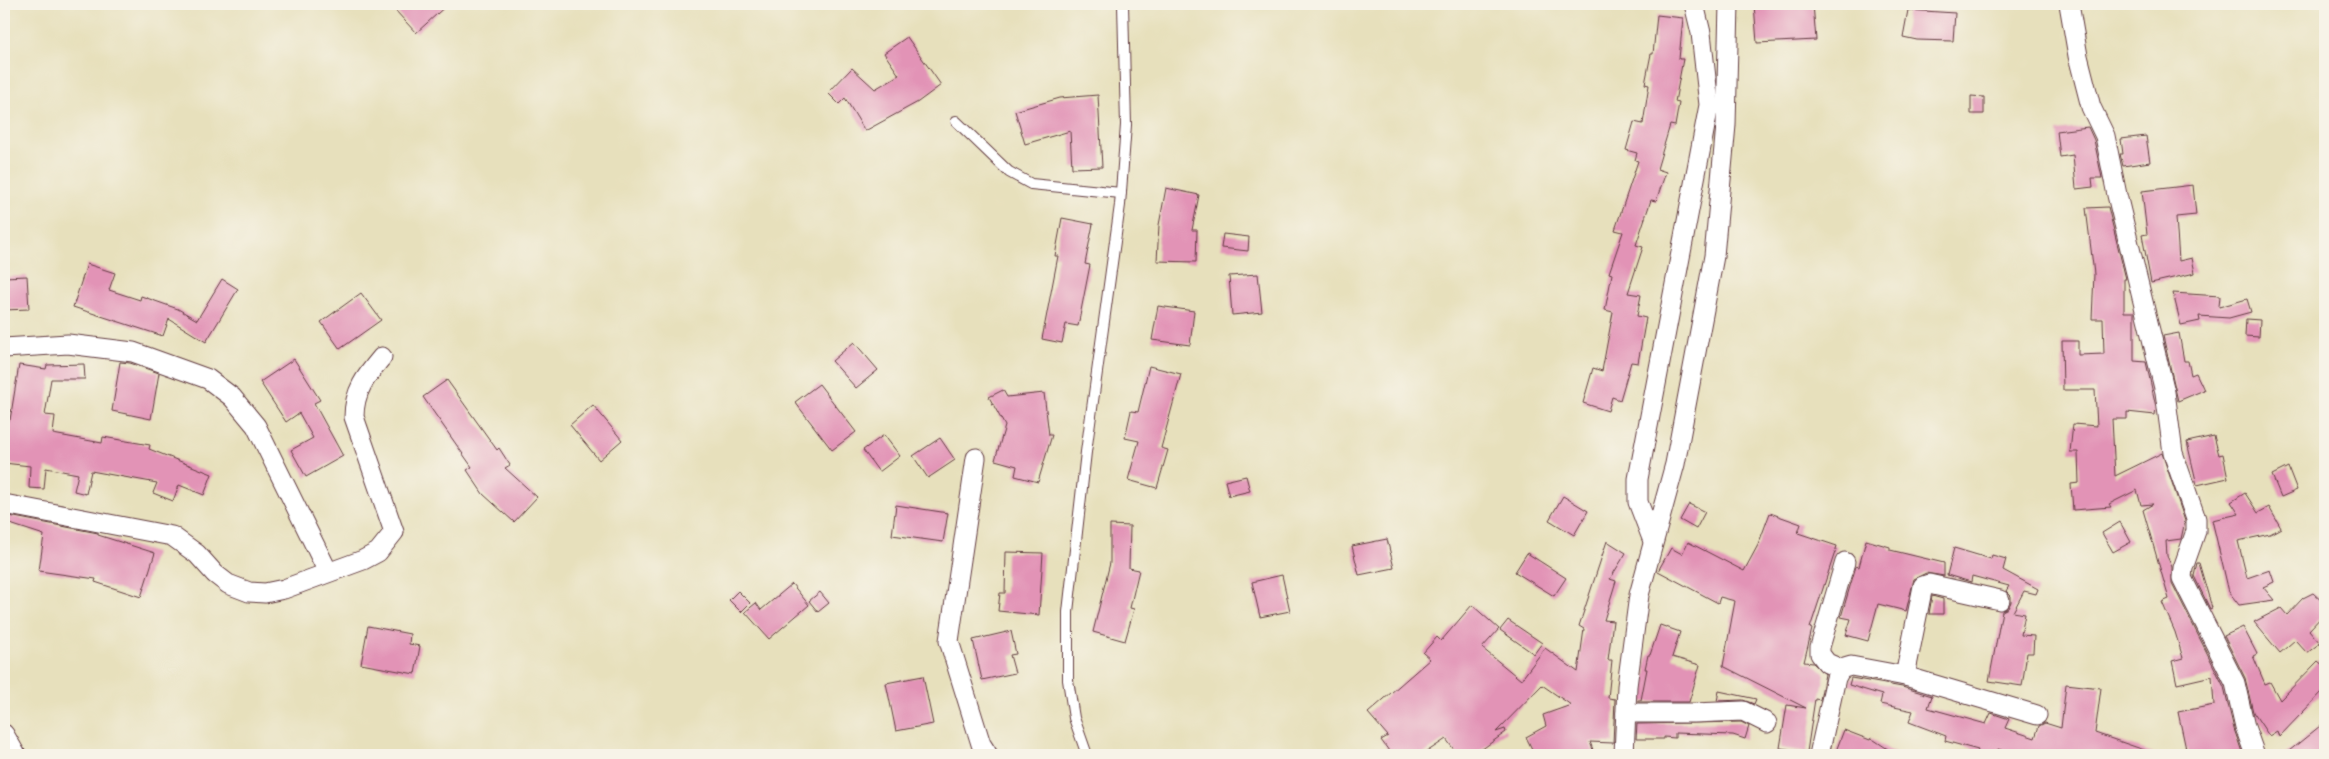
<svg xmlns="http://www.w3.org/2000/svg" width="2329" height="759" viewBox="0 0 2329 759" font-family="'IM FELL English',serif">
<rect width="100%" height="100%" fill="#f7f3e8"/>
<filter id="ink" filterUnits="userSpaceOnUse"><feTurbulence type="fractalNoise" baseFrequency=".02" numOctaves="2"/><feDisplacementMap in="SourceGraphic" scale="10" xChannelSelector="R" yChannelSelector="G"/><feConvolveMatrix kernelMatrix="1 2 1 2 8 2 1 2 1" color-interpolation-filters="sRGB"/></filter>
<filter id="wash" filterUnits="userSpaceOnUse"><feTurbulence type="fractalNoise" baseFrequency=".0096" numOctaves="4" result="noise"/><feDisplacementMap in="SourceGraphic" scale="20" xChannelSelector="R" yChannelSelector="G"/><feGaussianBlur stdDeviation="1.12" result="paint"/><feColorMatrix in="noise" values="0 0 0 0 0 0 0 0 0 0 0 0 0 0 0 0 0 1.4 0 .05"/><feComposite in="paint" operator="in"/></filter>
<g filter="url(#wash)">
<rect width="100%" height="100%" fill="#e7e0bc"/>
<g id="blocks">
<!-- building -->
<g fill="#e293b6">
<path d="M 401,4 L 448,4 L 416,33 L 395,10 Z"/>
<path d="M 1754,4 L 1813,4 L 1816,40 L 1757,43 Z"/>
<path d="M 1908,10 L 1955,13 L 1953,41 L 1917,40 L 1903,37 Z"/>
<path d="M 1657,15 L 1683,18 L 1679,59 L 1683,59 L 1675,102 L 1679,103 L 1675,126 L 1670,125 L 1657,169 L 1666,172 L 1656,201 L 1651,200 L 1636,245 L 1643,247 L 1628,293 L 1641,295 L 1637,316 L 1646,318 L 1638,363 L 1631,362 L 1620,400 L 1612,397 L 1608,411 L 1583,403 L 1593,368 L 1602,371 L 1613,312 L 1605,310 L 1612,274 L 1609,273 L 1623,232 L 1615,230 L 1638,161 L 1635,160 L 1637,153 L 1626,150 L 1634,122 L 1643,124 L 1649,85 L 1645,84 L 1651,54 L 1653,54 Z"/>
<path d="M 907,37 L 941,85 L 918,102 L 865,131 L 845,98 L 839,104 L 828,93 L 852,68 L 875,89 L 899,75 L 884,53 Z"/>
<path d="M 1098,95 L 1102,167 L 1072,168 L 1070,131 L 1025,144 L 1015,111 L 1060,98 Z"/>
<path d="M 1971,96 L 1984,97 L 1984,114 L 1971,114 Z"/>
<path d="M 2088,127 L 2094,140 L 2102,178 L 2092,178 L 2093,187 L 2076,189 L 2073,155 L 2060,157 L 2057,131 Z"/>
<path d="M 2146,136 L 2150,162 L 2123,166 L 2120,154 L 2123,154 L 2121,139 Z"/>
<path d="M 2193,185 L 2196,215 L 2176,217 L 2179,261 L 2192,258 L 2195,273 L 2151,283 L 2142,235 L 2147,234 L 2142,191 Z"/>
<path d="M 1166,188 L 1199,195 L 1192,230 L 1197,230 L 1196,262 L 1157,261 L 1159,225 Z"/>
<path d="M 2108,207 L 2126,279 L 2124,279 L 2124,312 L 2134,312 L 2134,361 L 2146,362 L 2156,407 L 2155,415 L 2127,412 L 2127,419 L 2112,419 L 2115,476 L 2162,453 L 2185,521 L 2181,539 L 2166,541 L 2167,556 L 2172,567 L 2172,583 L 2224,687 L 2234,729 L 2243,755 L 2188,755 L 2188,749 L 2186,749 L 2178,712 L 2214,705 L 2212,676 L 2177,684 L 2172,661 L 2183,658 L 2175,632 L 2162,602 L 2169,599 L 2143,510 L 2153,504 L 2141,505 L 2137,490 L 2109,504 L 2111,507 L 2073,510 L 2071,484 L 2079,483 L 2078,452 L 2070,452 L 2073,424 L 2097,426 L 2095,390 L 2063,390 L 2062,341 L 2078,341 L 2078,355 L 2104,354 L 2103,319 L 2092,319 L 2094,274 L 2086,208 Z"/>
<path d="M 1062,218 L 1093,224 L 1085,264 L 1090,265 L 1078,326 L 1066,324 L 1062,343 L 1042,339 L 1058,256 L 1055,256 Z"/>
<path d="M 1223,234 L 1249,237 L 1248,251 L 1221,248 Z"/>
<path d="M 87,264 L 115,273 L 109,290 L 140,300 L 141,296 L 178,309 L 197,320 L 222,279 L 238,289 L 206,342 L 169,319 L 163,336 L 73,307 Z"/>
<path d="M 1258,274 L 1262,312 L 1232,315 L 1229,276 Z"/>
<path d="M 27,276 L 29,309 L 4,310 L 4,277 Z"/>
<path d="M 361,293 L 381,320 L 340,349 L 321,322 Z"/>
<path d="M 2173,293 L 2220,296 L 2219,307 L 2247,299 L 2251,312 L 2229,318 L 2199,316 L 2200,321 L 2181,325 Z"/>
<path d="M 1158,306 L 1194,311 L 1190,345 L 1152,340 Z"/>
<path d="M 2246,319 L 2260,320 L 2259,337 L 2245,336 Z"/>
<path d="M 2179,333 L 2184,361 L 2188,361 L 2191,375 L 2196,373 L 2204,390 L 2178,401 L 2163,336 Z"/>
<path d="M 854,342 L 878,370 L 856,388 L 832,361 Z"/>
<path d="M 294,359 L 320,400 L 314,403 L 343,456 L 306,477 L 291,450 L 313,438 L 299,413 L 286,422 L 260,382 Z"/>
<path d="M 120,362 L 130,363 L 159,373 L 151,419 L 112,411 Z"/>
<path d="M 84,364 L 85,379 L 51,379 L 45,415 L 55,416 L 53,434 L 102,443 L 103,437 L 150,445 L 149,449 L 212,474 L 204,495 L 179,485 L 173,501 L 153,493 L 157,483 L 91,471 L 86,494 L 74,491 L 78,474 L 46,468 L 44,489 L 29,488 L 30,466 L 4,463 L 4,419 L 10,420 L 19,365 L 46,369 L 47,365 Z"/>
<path d="M 1149,366 L 1181,374 L 1161,448 L 1168,450 L 1157,488 L 1128,480 L 1139,441 L 1125,438 L 1131,411 L 1138,412 Z"/>
<path d="M 447,380 L 497,450 L 499,448 L 510,465 L 505,468 L 537,497 L 514,522 L 483,494 L 467,470 L 472,467 L 423,397 Z"/>
<path d="M 819,384 L 856,432 L 832,450 L 795,402 Z"/>
<path d="M 1003,390 L 1007,397 L 1044,393 L 1049,435 L 1052,435 L 1038,482 L 1015,476 L 1017,466 L 995,460 L 1005,426 L 989,397 Z"/>
<path d="M 593,405 L 622,440 L 599,460 L 570,425 Z"/>
<path d="M 884,435 L 900,456 L 879,472 L 863,450 Z"/>
<path d="M 2214,436 L 2219,455 L 2223,454 L 2228,478 L 2197,485 L 2187,442 Z"/>
<path d="M 940,438 L 955,460 L 928,478 L 913,456 Z"/>
<path d="M 2288,467 L 2297,490 L 2281,497 L 2272,475 Z"/>
<path d="M 1246,476 L 1250,491 L 1229,496 L 1225,481 Z"/>
<path d="M 2245,493 L 2258,513 L 2269,507 L 2281,528 L 2270,534 L 2238,541 L 2247,578 L 2270,570 L 2274,582 L 2263,587 L 2274,600 L 2239,605 L 2229,592 L 2212,520 L 2239,514 L 2231,502 Z"/>
<path d="M 1563,496 L 1588,511 L 1574,535 L 1549,520 Z"/>
<path d="M 1689,504 L 1705,512 L 1696,529 L 1680,520 Z"/>
<path d="M 896,505 L 948,513 L 943,542 L 892,535 Z"/>
<path d="M 1770,513 L 1801,524 L 1798,533 L 1837,546 L 1810,628 L 1812,629 L 1804,662 L 1813,663 L 1825,674 L 1820,700 L 1815,699 L 1807,752 L 1780,748 L 1787,705 L 1806,708 L 1723,666 L 1735,601 L 1720,597 L 1718,603 L 1658,571 L 1671,548 L 1682,554 L 1688,542 L 1744,571 L 1758,545 Z"/>
<path d="M 4,515 L 98,533 L 98,535 L 155,553 L 141,597 L 95,582 L 96,579 L 39,571 L 44,535 L 4,522 Z"/>
<path d="M 2120,522 L 2131,542 L 2113,552 L 2102,533 Z"/>
<path d="M 1110,525 L 1130,526 L 1129,568 L 1139,570 L 1130,608 L 1134,609 L 1125,641 L 1093,632 L 1110,563 Z"/>
<path d="M 1387,539 L 1394,568 L 1359,575 L 1352,546 Z"/>
<path d="M 1866,540 L 1890,547 L 1890,550 L 1944,563 L 1944,576 L 1926,573 L 1914,579 L 1906,611 L 1878,604 L 1868,641 L 1846,635 L 1851,619 L 1841,617 L 1856,566 L 1859,567 Z"/>
<path d="M 1607,541 L 1626,553 L 1610,579 L 1616,581 L 1604,620 L 1613,621 L 1608,660 L 1612,660 L 1608,698 L 1615,699 L 1613,743 L 1590,742 L 1595,755 L 1535,755 L 1526,737 L 1546,726 L 1543,715 L 1571,705 L 1542,685 L 1496,732 L 1505,729 L 1506,732 L 1474,755 L 1458,755 L 1446,739 L 1422,755 L 1392,755 L 1381,740 L 1388,736 L 1368,713 L 1430,659 L 1423,653 L 1437,637 L 1441,641 L 1472,605 L 1499,629 L 1482,648 L 1521,680 L 1545,648 L 1578,672 L 1584,629 L 1579,626 Z"/>
<path d="M 1954,548 L 1991,559 L 1992,555 L 2006,559 L 2003,570 L 2038,589 L 2036,594 L 2024,591 L 2013,612 L 2025,614 L 2021,635 L 2034,636 L 2033,653 L 2027,653 L 2022,686 L 1989,681 L 2002,611 L 2008,608 L 2011,602 L 2011,596 L 2006,591 L 2009,586 L 1972,576 L 1971,582 L 1947,575 Z"/>
<path d="M 1006,552 L 1043,553 L 1039,615 L 998,611 L 1000,593 L 1005,593 Z"/>
<path d="M 1527,553 L 1566,578 L 1554,596 L 1515,572 Z"/>
<path d="M 2197,563 L 2199,563 L 2212,608 L 2210,609 L 2194,576 Z"/>
<path d="M 1282,575 L 1290,611 L 1260,617 L 1252,582 Z"/>
<path d="M 792,584 L 809,605 L 769,639 L 745,612 L 756,603 L 761,610 Z"/>
<path d="M 738,591 L 750,603 L 741,612 L 729,600 Z"/>
<path d="M 820,592 L 829,603 L 818,612 L 809,601 Z"/>
<path d="M 2313,593 L 2325,604 L 2325,613 L 2309,630 L 2320,643 L 2307,653 L 2295,640 L 2280,653 L 2254,622 L 2281,608 L 2287,615 L 2303,598 Z"/>
<path d="M 1932,596 L 1943,599 L 1943,614 L 1929,614 Z"/>
<path d="M 1508,620 L 1542,643 L 1534,654 L 1500,630 Z"/>
<path d="M 1660,625 L 1680,632 L 1672,657 L 1700,665 L 1689,702 L 1638,702 L 1638,700 L 1641,700 L 1647,669 L 1645,669 L 1648,655 L 1650,655 Z"/>
<path d="M 368,626 L 410,634 L 409,644 L 420,646 L 415,674 L 361,664 Z"/>
<path d="M 2243,627 L 2257,654 L 2253,656 L 2265,684 L 2270,682 L 2280,700 L 2318,661 L 2325,667 L 2325,689 L 2279,737 L 2277,731 L 2269,736 L 2253,712 L 2245,678 L 2224,636 Z"/>
<path d="M 1011,631 L 1016,654 L 1010,655 L 1015,673 L 982,680 L 973,640 Z"/>
<path d="M 923,676 L 933,724 L 896,731 L 886,683 Z"/>
<path d="M 1851,678 L 1902,687 L 1932,696 L 1928,708 L 1986,724 L 1991,713 L 2009,719 L 2005,728 L 2035,738 L 2039,726 L 2045,723 L 2061,728 L 2066,684 L 2101,688 L 2095,733 L 2153,753 L 2153,755 L 2016,755 L 1998,749 L 1995,755 L 1976,755 L 1978,750 L 1945,741 L 1946,736 L 1909,722 L 1913,711 L 1880,704 L 1882,695 L 1849,685 Z"/>
<path d="M 1719,691 L 1756,699 L 1754,704 L 1743,700 L 1717,701 Z"/>
<path d="M 1741,722 L 1749,726 L 1745,739 L 1733,735 L 1675,733 L 1675,738 L 1664,737 L 1664,739 L 1636,739 L 1637,724 Z"/>
<path d="M 2325,722 L 2325,755 L 2284,755 Z"/>
<path d="M 1844,730 L 1870,740 L 1871,738 L 1897,755 L 1849,755 L 1836,751 Z"/>
</g>
</g>
</g>
<g filter="url(#ink)">
<use href="#blocks" fill-opacity="0" stroke="#623c41" stroke-width="1"/>
<g fill="none" stroke-linecap="round" stroke-linejoin="round">
<defs>
<g id="lane">
<path d="M 956,121 L 1009,172 L 1031,184 L 1121,193"/>
<path d="M 1087,755 L 1074,718 L 1068,680 L 1068,612 L 1086,452 L 1120,205 L 1126,125 L 1123,4"/>
</g>
<g id="street">
<path d="M 2069,4 L 2078,56 L 2091,107 L 2105,136 L 2117,195 L 2165,392 L 2173,453 L 2196,519 L 2196,531 L 2183,568 L 2182,578 L 2235,683 L 2245,727 L 2255,755"/>
<path d="M 4,348 L 68,344 L 133,352 L 208,379 L 232,397 L 256,426 L 328,572"/>
<path d="M 976,458 L 949,641 L 981,744 L 988,755"/>
<path d="M 4,504 L 172,536 L 197,554 L 215,574 L 228,584 L 249,592 L 265,593 L 284,589 L 363,560 L 378,552 L 394,532 L 354,417 C 354,391 366,376 382,357"/>
<path d="M 1653,541 L 1638,502 L 1638,479 L 1709,105 L 1701,33 L 1694,4"/>
<path d="M 1841,669 L 1827,663 L 1820,654 L 1820,647 L 1845,562"/>
<path d="M 1905,676 L 1923,586 L 1929,584 L 2000,600"/>
<path d="M 1626,713 L 1694,713 L 1743,711 L 1767,723"/>
<path d="M 4,734 L 16,755"/>
<path d="M 1624,755 L 1627,686 L 1639,595 L 1675,464 L 1714,256 L 1726,125 L 1729,4"/>
<path d="M 1819,755 L 1836,678 L 1841,669 L 1851,666 L 1905,676 L 2037,715"/>
</g>
</defs>
<!-- lane casing -->
<use href="#lane" stroke="#623c41" stroke-width="12"/>
<!-- street casing -->
<use href="#street" stroke="#623c41" stroke-width="21"/>
<!-- lane -->
<use href="#lane" stroke="#fff" stroke-width="10"/>
<!-- street -->
<use href="#street" stroke="#fff" stroke-width="19"/>
</g>
</g>
<!-- margin -->
<rect width="2329" height="759" fill="none" stroke="#f7f3e8" stroke-width="20"/>
</svg>
